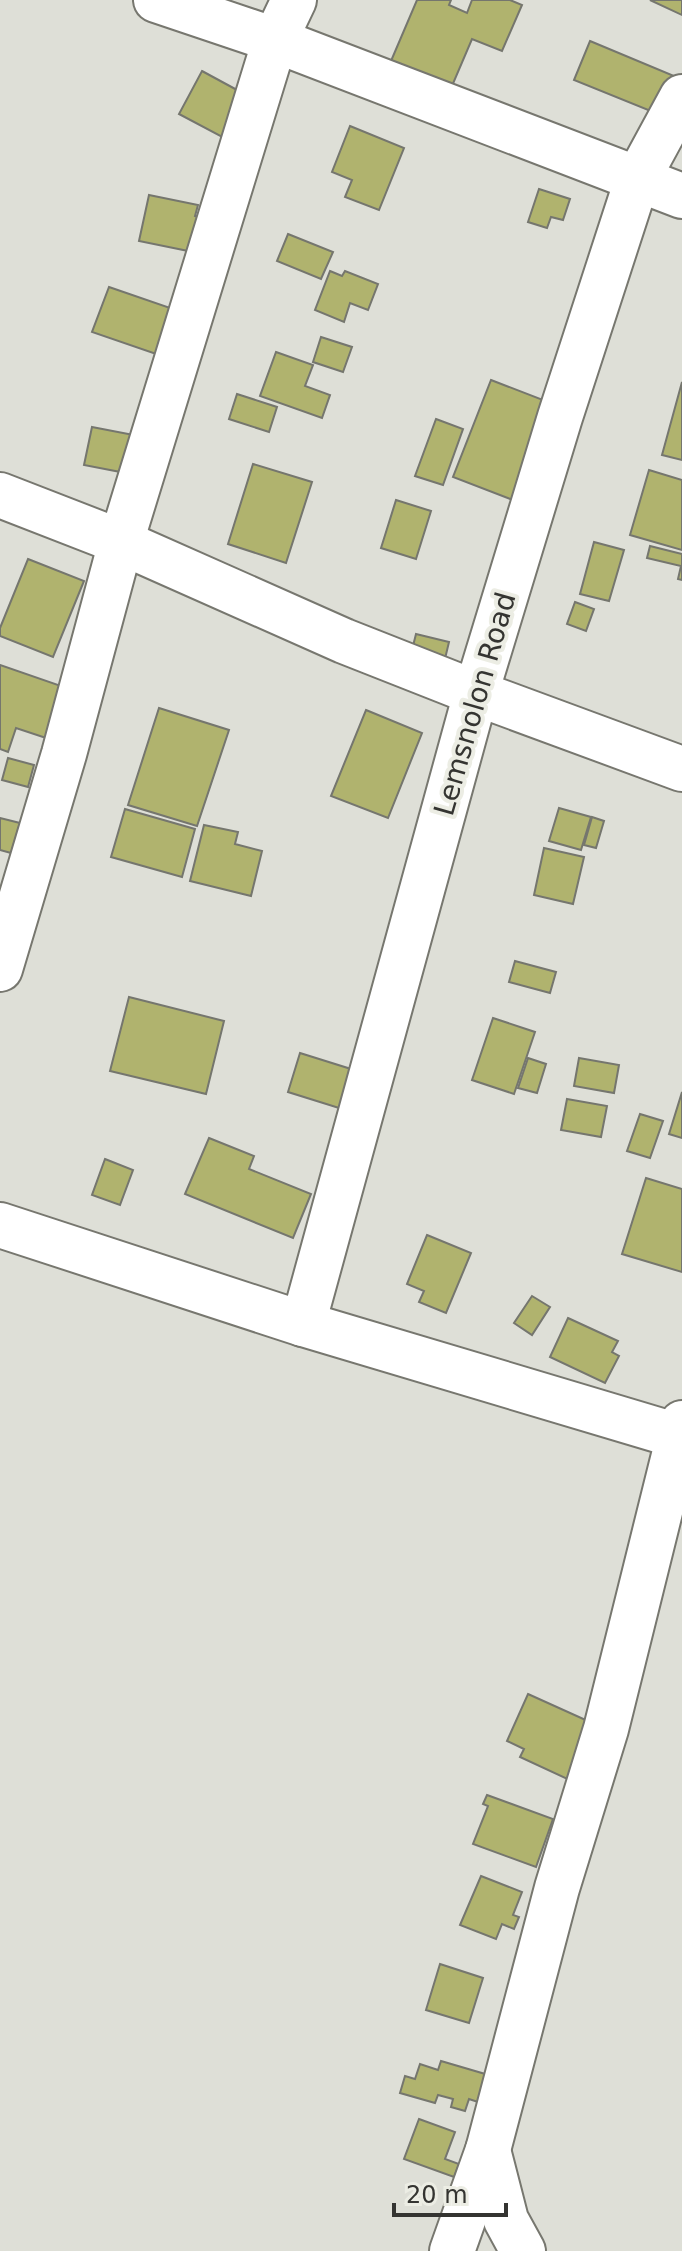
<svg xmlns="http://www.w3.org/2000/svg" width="682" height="2251" viewBox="0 0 682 2251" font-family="'DejaVu Sans',sans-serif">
<rect width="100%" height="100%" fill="#dedfd7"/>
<!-- building -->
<g fill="#b0b36e" stroke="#75766e" stroke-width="2">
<path d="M 417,0 L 451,0 L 449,5 L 467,13 L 472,0 L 510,0 L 522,5 L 502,51 L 472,39 L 449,93 L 388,68 Z"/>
<path d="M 650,0 L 682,0 L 682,15 Z"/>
<path d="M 590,41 L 674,76 L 658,114 L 574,80 Z"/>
<path d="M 202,71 L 250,97 L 226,139 L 179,114 Z"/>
<path d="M 350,126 L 404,148 L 379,210 L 345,197 L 352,180 L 332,172 Z"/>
<path d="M 539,189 L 570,199 L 563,220 L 551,217 L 547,228 L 528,222 Z"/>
<path d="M 149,195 L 198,205 L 195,216 L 211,220 L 203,254 L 139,241 Z"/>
<path d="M 288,234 L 333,252 L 321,279 L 277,261 Z"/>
<path d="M 330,271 L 342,276 L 345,271 L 378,284 L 368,310 L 350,303 L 344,322 L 315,310 Z"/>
<path d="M 109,287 L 179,311 L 162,356 L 92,332 Z"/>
<path d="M 321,337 L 352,347 L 343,372 L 313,362 Z"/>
<path d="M 276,352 L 313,365 L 305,386 L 330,395 L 322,418 L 260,396 Z"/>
<path d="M 491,380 L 556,405 L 518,502 L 453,477 Z"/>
<path d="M 682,382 L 682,460 L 662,455 Z"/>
<path d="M 237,394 L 277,407 L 269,432 L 229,419 Z"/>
<path d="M 436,419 L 463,429 L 443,485 L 415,476 Z"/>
<path d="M 92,427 L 144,437 L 136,475 L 84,465 Z"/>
<path d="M 253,464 L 312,482 L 286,563 L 228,544 Z"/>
<path d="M 649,470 L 682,480 L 682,550 L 630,535 Z"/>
<path d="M 396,500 L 431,511 L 416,559 L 381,548 Z"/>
<path d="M 594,542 L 624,550 L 609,601 L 580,594 Z"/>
<path d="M 650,546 L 682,554 L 682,580 L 678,579 L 681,566 L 647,558 Z"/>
<path d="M 28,559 L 84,581 L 53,657 L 0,636 L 0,628 Z"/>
<path d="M 575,602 L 594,609 L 586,631 L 567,624 Z"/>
<path d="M 416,634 L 449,642 L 444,663 L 411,654 Z"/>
<path d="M 0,665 L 64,687 L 46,738 L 16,728 L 8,752 L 0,749 Z"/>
<path d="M 159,708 L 229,730 L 197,826 L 128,805 Z"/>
<path d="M 366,710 L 422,733 L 388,818 L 331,796 Z"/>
<path d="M 8,758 L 34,765 L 28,787 L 2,780 Z"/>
<path d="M 559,808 L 591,817 L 581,850 L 549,841 Z"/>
<path d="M 125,809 L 195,829 L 182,877 L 111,857 Z"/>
<path d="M 592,817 L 604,821 L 596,848 L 584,845 Z"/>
<path d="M 0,818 L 20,823 L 11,853 L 0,850 Z"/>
<path d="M 204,825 L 238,832 L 235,844 L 262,851 L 251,896 L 190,881 Z"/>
<path d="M 544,848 L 584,857 L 573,904 L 534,895 Z"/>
<path d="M 515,961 L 556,972 L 550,993 L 509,982 Z"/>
<path d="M 129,997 L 224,1021 L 206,1094 L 110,1071 Z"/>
<path d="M 493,1018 L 535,1032 L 514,1094 L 472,1080 Z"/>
<path d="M 300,1053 L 351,1069 L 339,1108 L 288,1092 Z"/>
<path d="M 528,1058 L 546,1064 L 537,1093 L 518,1088 Z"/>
<path d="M 579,1058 L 619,1065 L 614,1093 L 574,1086 Z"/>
<path d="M 682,1092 L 682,1138 L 669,1134 Z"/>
<path d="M 567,1099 L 607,1106 L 601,1137 L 561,1130 Z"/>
<path d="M 640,1114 L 663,1121 L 650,1158 L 627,1151 Z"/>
<path d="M 209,1138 L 254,1156 L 249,1169 L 311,1194 L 293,1238 L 185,1194 Z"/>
<path d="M 105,1159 L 133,1170 L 120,1205 L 92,1195 Z"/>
<path d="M 646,1178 L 682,1189 L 682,1272 L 622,1254 Z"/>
<path d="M 427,1235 L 471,1253 L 446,1313 L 419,1302 L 424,1291 L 407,1284 Z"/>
<path d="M 532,1296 L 550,1307 L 532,1335 L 514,1323 Z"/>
<path d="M 568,1318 L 618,1341 L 612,1352 L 619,1356 L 605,1383 L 550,1357 Z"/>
<path d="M 528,1694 L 599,1726 L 574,1782 L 520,1757 L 524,1749 L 507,1741 Z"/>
<path d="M 487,1795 L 553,1819 L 536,1867 L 473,1844 L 488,1806 L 483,1804 Z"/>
<path d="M 481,1876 L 522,1892 L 513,1915 L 519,1917 L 514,1929 L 502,1924 L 496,1939 L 460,1925 Z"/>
<path d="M 440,1964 L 483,1978 L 469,2023 L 426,2010 Z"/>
<path d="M 441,2061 L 492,2076 L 484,2104 L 469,2099 L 465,2111 L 451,2107 L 453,2099 L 438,2095 L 435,2103 L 400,2093 L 405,2076 L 415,2079 L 420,2064 L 438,2070 Z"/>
<path d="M 419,2119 L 455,2132 L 445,2159 L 459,2164 L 454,2177 L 404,2159 Z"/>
</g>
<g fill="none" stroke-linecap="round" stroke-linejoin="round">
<defs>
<g id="minor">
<path d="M 156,0 L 275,40 L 682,196"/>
<path d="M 0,495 L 121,542 L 344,641 L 476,693 L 682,769"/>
<path d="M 0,969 L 64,754 L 121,542 L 275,40 L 294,0"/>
<path d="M 0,1225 L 303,1324 L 678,1436"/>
<path d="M 303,1324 L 476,693 L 560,417 L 637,180 L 682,97"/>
<path d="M 488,2150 L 506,2220 L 523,2251"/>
<path d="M 452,2251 L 488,2150 L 557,1888 L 606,1729 L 682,1423"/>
</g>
</defs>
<!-- minor casing -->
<use href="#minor" stroke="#77776f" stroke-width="48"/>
<!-- minor -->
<use href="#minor" stroke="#fff" stroke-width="44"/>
</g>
<g text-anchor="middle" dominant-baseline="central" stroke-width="8" stroke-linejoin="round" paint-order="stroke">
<!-- street labels -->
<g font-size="28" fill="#343431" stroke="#ecede4">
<text transform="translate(475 704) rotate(-74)">Lemsnolon Road</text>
</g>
</g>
<!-- scale -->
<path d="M394 2203v12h112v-12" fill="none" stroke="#343431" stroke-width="4"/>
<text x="406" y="2203" font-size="24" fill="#343431" stroke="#ecede4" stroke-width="6" paint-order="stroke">20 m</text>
</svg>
